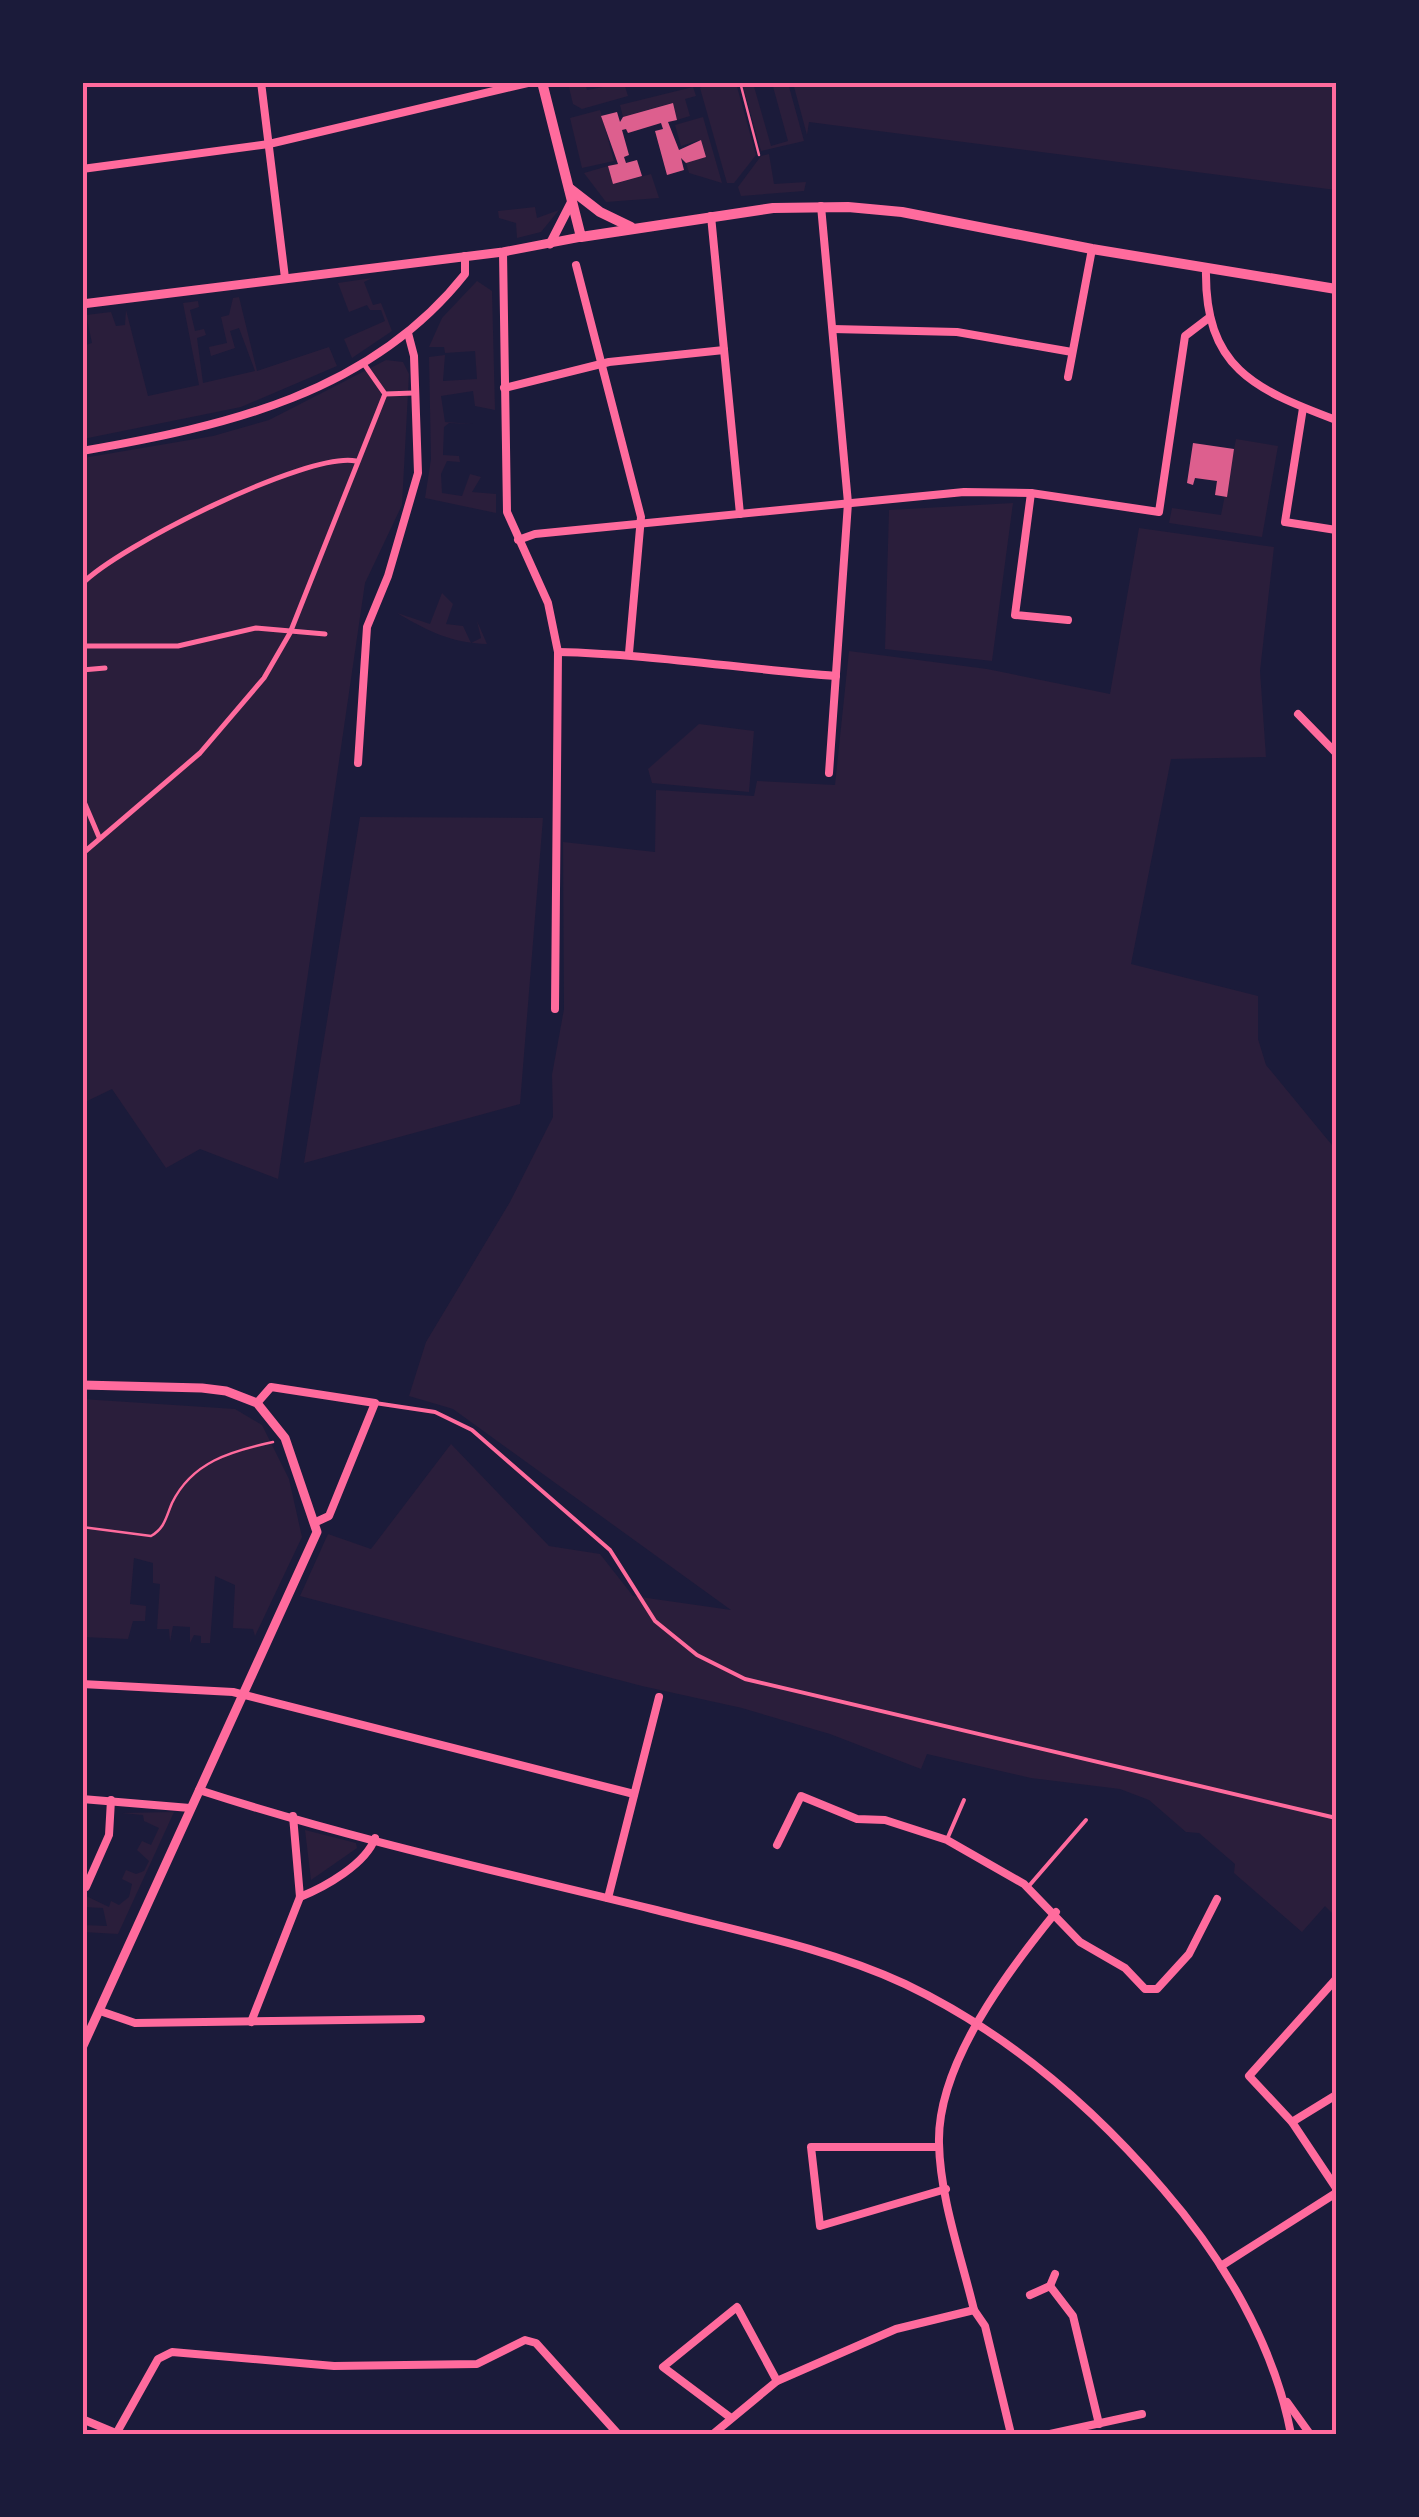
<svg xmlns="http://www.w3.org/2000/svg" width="1419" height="2517" viewBox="0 0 1419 2517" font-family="Ubuntu,sans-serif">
<rect width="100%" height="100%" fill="#1b1b3a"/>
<!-- green -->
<g fill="#2a1e3b">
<path d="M 568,83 L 585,83 L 587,90 L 624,83 L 628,96 L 582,109 L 573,104 Z"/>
<path d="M 708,83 L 736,83 L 756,155 L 734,183 L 727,183 L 700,88 Z"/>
<path d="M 742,83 L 753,83 L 771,146 L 788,141 L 772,83 L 788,83 L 804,141 L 761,151 Z"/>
<path d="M 793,83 L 1336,83 L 1336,190 L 809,122 L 807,135 Z"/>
<path d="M 693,87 L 696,96 L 685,99 L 690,116 L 677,120 L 672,103 L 623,117 L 620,105 Z"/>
<path d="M 600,110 L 614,161 L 582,168 L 570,118 Z"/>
<path d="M 703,117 L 722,183 L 689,173 L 686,163 L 700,140 L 681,146 L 675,125 Z"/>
<path d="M 769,154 L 774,184 L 806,182 L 804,191 L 741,196 L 738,187 L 761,156 Z"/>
<path d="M 608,166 L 614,184 L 651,174 L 659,198 L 606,202 L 584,173 Z"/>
<path d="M 535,207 L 537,218 L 559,210 L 541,232 L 517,238 L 516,223 L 499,218 L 498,211 Z"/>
<path d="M 372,278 L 364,282 L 373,305 L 381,303 L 392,331 L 352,358 L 344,339 L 385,321 L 381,310 L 370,310 L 367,305 L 349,312 L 338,283 Z"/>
<path d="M 477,281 L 492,291 L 495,410 L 475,406 L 473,391 L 441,396 L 445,422 L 473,424 L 449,423 L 444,427 L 443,455 L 459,456 L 460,462 L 447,461 L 441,474 L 442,493 L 462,496 L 470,474 L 481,477 L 472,492 L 496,494 L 496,513 L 425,498 L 431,459 L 429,357 L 445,355 L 443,381 L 477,379 L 475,351 L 445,353 L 444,347 L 429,347 L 442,318 Z"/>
<path d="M 239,297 L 257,371 L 329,347 L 337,366 L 241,407 L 83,439 L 83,346 L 92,343 L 86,315 L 111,312 L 116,326 L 125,325 L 126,310 L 148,396 L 199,385 L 183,303 L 198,301 L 199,307 L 190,310 L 195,331 L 204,329 L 206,335 L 197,338 L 203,383 L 255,371 L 239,328 L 230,331 L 235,348 L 211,356 L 209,347 L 227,343 L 221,317 L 229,315 L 233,298 Z"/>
<path d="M 386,360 L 403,362 L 409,374 L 402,505 L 365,583 L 278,1179 L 200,1149 L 166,1168 L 112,1089 L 83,1103 L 83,458 L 213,436 L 269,420 Z"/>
<path d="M 1236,439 L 1278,446 L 1262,537 L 1169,523 L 1172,508 L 1221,515 Z"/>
<path d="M 1013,503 L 992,661 L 885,649 L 889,510 Z"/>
<path d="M 1139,528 L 1274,547 L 1260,671 L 1266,757 L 1171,759 L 1131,964 L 1258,996 L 1258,1039 L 1266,1065 L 1336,1150 L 1336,1917 L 1325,1906 L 1302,1932 L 1234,1873 L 1235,1864 L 1199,1833 L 1186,1832 L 1149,1800 L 1120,1789 L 1031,1778 L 927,1754 L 921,1769 L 830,1734 L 742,1708 L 642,1686 L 300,1596 L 328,1534 L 371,1549 L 451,1444 L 549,1546 L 600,1554 L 633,1596 L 731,1610 L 453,1409 L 409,1396 L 426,1342 L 510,1202 L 553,1117 L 552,1075 L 564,1009 L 563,842 L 655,852 L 656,790 L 754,796 L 757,781 L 835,785 L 849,651 L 987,669 L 1110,694 Z"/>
<path d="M 442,593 L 453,604 L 446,624 L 463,626 L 471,643 L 481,638 L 477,621 L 487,644 C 451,643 428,631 397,613 L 430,624 Z"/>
<path d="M 699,724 L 754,731 L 749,792 L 652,783 L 648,769 Z"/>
<path d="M 360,817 L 543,818 L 520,1104 L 304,1163 Z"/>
<path d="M 82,1399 L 235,1409 L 262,1425 L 289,1479 L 302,1537 L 255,1636 L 253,1629 L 233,1628 L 235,1585 L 215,1576 L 210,1643 L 201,1643 L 201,1636 L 194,1635 L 190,1643 L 190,1627 L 173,1626 L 170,1642 L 169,1629 L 157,1629 L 160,1584 L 153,1583 L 153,1563 L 134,1558 L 130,1604 L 146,1606 L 145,1621 L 133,1621 L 128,1639 L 83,1637 Z"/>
<path d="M 174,1812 L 118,1934 L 83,1932 L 83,1925 L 107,1926 L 103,1908 L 83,1907 L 86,1896 L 109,1907 L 111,1901 L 119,1905 L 129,1897 L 132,1884 L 122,1879 L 126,1870 L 136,1874 L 144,1871 L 149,1861 L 137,1850 L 142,1841 L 151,1845 L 159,1828 L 144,1821 L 143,1815 L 122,1813 Z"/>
<path d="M 305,1830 L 356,1843 L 357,1848 L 311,1880 Z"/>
</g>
<!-- building -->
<g fill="#dd5f8e">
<path d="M 673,103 L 677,120 L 668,122 L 679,150 L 701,140 L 706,157 L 686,163 L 681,158 L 684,170 L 667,175 L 655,131 L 663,129 L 661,123 L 628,133 L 626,129 L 622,130 L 629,155 L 624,157 L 626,163 L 637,160 L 642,176 L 613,184 L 608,166 L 618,164 L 601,116 L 617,112 L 620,122 L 623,117 Z"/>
<path d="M 1193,443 L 1234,449 L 1227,497 L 1215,495 L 1217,481 L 1195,478 L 1193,485 L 1187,483 Z"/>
</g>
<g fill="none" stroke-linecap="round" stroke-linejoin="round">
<!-- path -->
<g stroke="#ff6b9d" stroke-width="2.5">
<path d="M 740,82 L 759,155"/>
<path d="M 82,1527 L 151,1536 C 165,1528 166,1517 172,1503 C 192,1462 231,1451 273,1442"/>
</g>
<!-- service -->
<g stroke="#ff6b9d" stroke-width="4">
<path d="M 375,1403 L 435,1412 L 472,1430 L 610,1550 L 655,1621 L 697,1655 L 745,1679 L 1336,1818"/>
<path d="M 948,1837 L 964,1800"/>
<path d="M 1028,1887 L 1086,1820"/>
</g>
<!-- pedestrian -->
<g stroke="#ff6b9d" stroke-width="5">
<path d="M 364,364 L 385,394 L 414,393"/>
<path d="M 82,584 C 117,547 308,451 356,461"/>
<path d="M 82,646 L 178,646 L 256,628 L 325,634"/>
<path d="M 82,670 L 105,668"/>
<path d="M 82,797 L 99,837"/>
<path d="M 82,854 L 200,753 L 264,678 L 290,633 L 385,394"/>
</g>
<!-- minor -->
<g stroke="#ff6b9d" stroke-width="8">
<path d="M 261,82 L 285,278"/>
<path d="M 82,169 L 269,144 L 532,82"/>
<path d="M 821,206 L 848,503 L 829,773"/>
<path d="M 711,216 L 740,514"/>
<path d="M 503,252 L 507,512 L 548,603 L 558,652 L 555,1009"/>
<path d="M 576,265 L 641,517 L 629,653"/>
<path d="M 1206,268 C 1204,368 1254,389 1336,420"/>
<path d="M 833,329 L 957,332 L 1072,352"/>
<path d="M 1068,377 L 1092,249"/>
<path d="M 504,388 L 609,362 L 724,350"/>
<path d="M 1303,408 L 1285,522 L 1336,530"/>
<path d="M 82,451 C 226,426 370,394 465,274 L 465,256"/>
<path d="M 1031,493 L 1015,615 L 1068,620"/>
<path d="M 518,540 L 535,534 L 964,492 L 1031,493 L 1159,512 L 1185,336 L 1210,317"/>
<path d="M 558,652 C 649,654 743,669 836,676"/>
<path d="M 1298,714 L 1336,753"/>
<path d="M 358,763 L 367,627 L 388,576 L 418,473 L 414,356 L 408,333"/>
<path d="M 257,1403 L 271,1387 L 375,1403 L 329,1516 L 316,1522"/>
<path d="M 82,1684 L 233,1692 L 634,1794"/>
<path d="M 199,1790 C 347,1838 501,1872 652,1909 C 737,1931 825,1947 905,1984 C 1006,2032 1091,2105 1163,2189 C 1223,2258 1274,2344 1291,2434"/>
<path d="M 82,1799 L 190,1808"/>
<path d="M 777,1845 L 801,1796 L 857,1819 L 885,1820 L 947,1840 L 1024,1884 L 1080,1942 L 1125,1968 L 1145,1989 L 1157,1989 L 1189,1954 L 1217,1899"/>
<path d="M 86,1887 L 109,1835 L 111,1800"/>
<path d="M 300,1897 C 325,1887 366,1864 375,1838"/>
<path d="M 608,1898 L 659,1697"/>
<path d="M 1336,1979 L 1249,2076 L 1292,2122 L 1336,2188"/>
<path d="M 100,2011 L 135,2023 L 421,2019"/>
<path d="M 251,2022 L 300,1897 L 293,1816"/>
<path d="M 1292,2122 L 1336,2095"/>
<path d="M 939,2147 L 811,2147 L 820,2226 L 946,2189"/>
<path d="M 1221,2266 L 1336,2193"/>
<path d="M 1050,2286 L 1073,2316 L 1099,2424"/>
<path d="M 1030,2295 L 1050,2286 L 1055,2274"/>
<path d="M 1287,2402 L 1310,2434"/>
<path d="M 731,2418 L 663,2367 L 737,2307 L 777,2381"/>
<path d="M 82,2419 L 118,2434"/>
<path d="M 116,2434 L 158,2359 L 172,2352 L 334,2366 L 477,2364 L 525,2340 L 536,2343 L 618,2434"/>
<path d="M 713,2434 L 777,2381 L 896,2329 L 974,2310"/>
<path d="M 1011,2434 L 985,2326 L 974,2310 C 961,2256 940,2198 939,2143 C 937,2064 1008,1971 1056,1912"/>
<path d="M 1050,2434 L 1142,2414"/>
</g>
<!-- tertiary -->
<g stroke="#ff6b9d" stroke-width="9">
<path d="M 550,244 L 571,203"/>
<path d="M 82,304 L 503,252 L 581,237"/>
<path d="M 82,1385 L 202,1388 L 226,1391 L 257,1403 L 285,1438 L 317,1532 L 82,2048"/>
</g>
<!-- secondary -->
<g stroke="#ff6b9d" stroke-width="10">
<path d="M 542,82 L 581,237 L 773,208 L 848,207 L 902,212 L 1092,249 L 1336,289"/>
<path d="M 569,188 L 600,212 L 631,227"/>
</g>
</g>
<!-- border -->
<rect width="1419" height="2517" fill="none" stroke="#1b1b3a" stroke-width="170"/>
<rect x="85" y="85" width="1249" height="2347" fill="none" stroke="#ff6b9d" stroke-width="4"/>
</svg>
